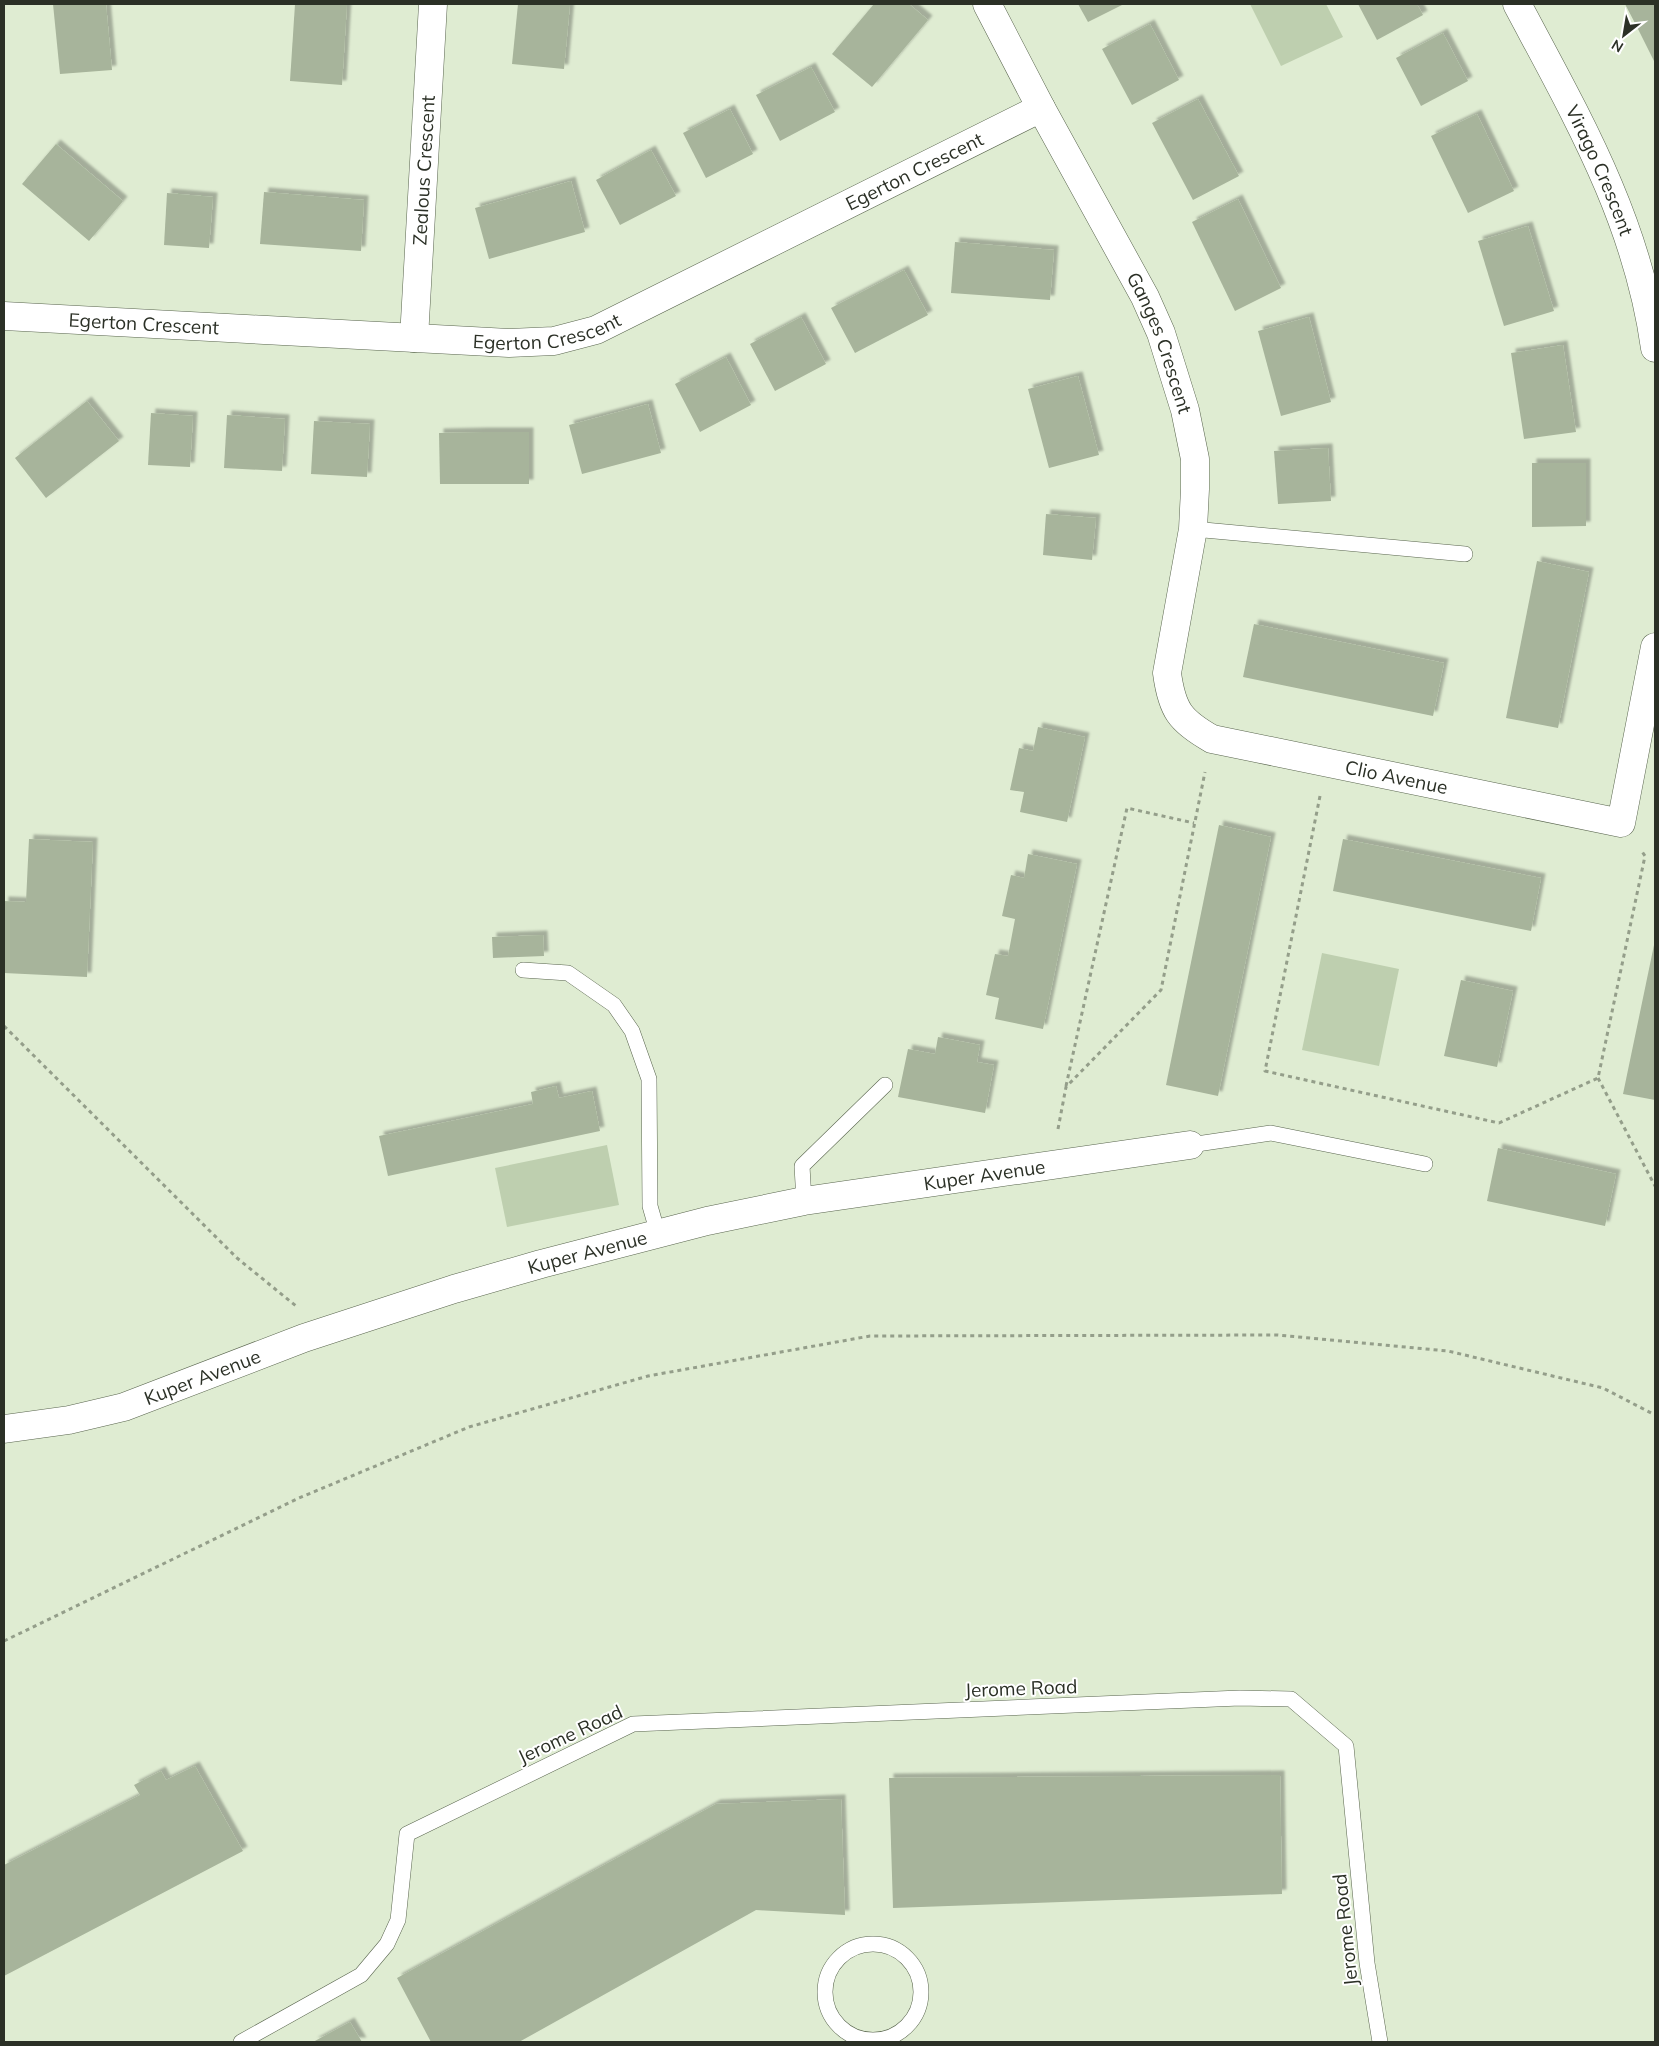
<svg xmlns="http://www.w3.org/2000/svg" width="1659" height="2046" viewBox="0 0 1659 2046" font-family="Mulish,sans-serif">
<defs>
<filter id="shadow"><feDropShadow dx="4.5" dy="-4.5" stdDeviation="1" flood-color="#0004"/></filter>
</defs>
<rect width="100%" height="100%" fill="#dfecd2"/>
<!-- green -->
<g fill="#becfaf">
<path d="M 1250,4 L 1326,4 L 1343,37 L 1281,66 Z"/>
<path d="M 1322,953 L 1399,969 L 1379,1066 L 1302,1050 Z"/>
<path d="M 607,1145 L 619,1205 L 507,1227 L 495,1168 Z"/>
</g>
<!-- building -->
<g fill="#a7b49b" filter="url(#shadow)">
<path d="M 53,4 L 106,4 L 112,70 L 60,74 Z"/>
<path d="M 295,4 L 347,4 L 342,85 L 290,81 Z"/>
<path d="M 518,4 L 570,4 L 564,69 L 512,64 Z"/>
<path d="M 874,4 L 909,4 L 928,20 L 872,87 L 832,54 Z"/>
<path d="M 1078,4 L 1124,4 L 1088,22 Z"/>
<path d="M 1358,4 L 1417,4 L 1423,15 L 1377,40 Z"/>
<path d="M 1625,4 L 1655,4 L 1655,63 L 1637,27 Z"/>
<path d="M 1150,24 L 1179,80 L 1132,105 L 1102,49 Z"/>
<path d="M 1443,33 L 1468,81 L 1421,106 L 1396,58 Z"/>
<path d="M 811,67 L 835,112 L 780,141 L 756,95 Z"/>
<path d="M 1198,99 L 1239,176 L 1193,200 L 1152,123 Z"/>
<path d="M 730,109 L 753,154 L 706,178 L 683,133 Z"/>
<path d="M 1477,114 L 1514,191 L 1468,213 L 1431,136 Z"/>
<path d="M 56,144 L 123,201 L 89,241 L 22,184 Z"/>
<path d="M 651,150 L 676,196 L 620,225 L 596,180 Z"/>
<path d="M 571,181 L 585,232 L 489,259 L 475,208 Z"/>
<path d="M 264,192 L 364,200 L 361,251 L 260,244 Z"/>
<path d="M 167,193 L 213,197 L 209,248 L 164,245 Z"/>
<path d="M 1238,199 L 1281,288 L 1235,311 L 1192,222 Z"/>
<path d="M 1528,226 L 1554,311 L 1504,326 L 1478,241 Z"/>
<path d="M 955,242 L 1054,250 L 1050,300 L 951,293 Z"/>
<path d="M 904,270 L 928,315 L 855,353 L 831,308 Z"/>
<path d="M 801,317 L 826,364 L 775,391 L 750,344 Z"/>
<path d="M 1309,317 L 1331,402 L 1281,416 L 1258,331 Z"/>
<path d="M 1563,345 L 1576,432 L 1524,439 L 1511,353 Z"/>
<path d="M 726,357 L 751,405 L 700,432 L 675,384 Z"/>
<path d="M 1078,376 L 1099,455 L 1049,468 L 1028,389 Z"/>
<path d="M 87,401 L 119,441 L 46,498 L 15,458 Z"/>
<path d="M 648,404 L 661,453 L 582,474 L 569,425 Z"/>
<path d="M 151,413 L 193,416 L 190,467 L 148,465 Z"/>
<path d="M 227,415 L 285,419 L 282,471 L 224,468 Z"/>
<path d="M 314,421 L 370,424 L 367,477 L 311,474 Z"/>
<path d="M 484,432 L 529,432 L 529,484 L 440,484 L 439,433 Z"/>
<path d="M 1328,448 L 1331,501 L 1278,504 L 1274,451 Z"/>
<path d="M 1532,463 L 1586,463 L 1586,526 L 1532,527 Z"/>
<path d="M 1046,514 L 1096,518 L 1092,560 L 1043,555 Z"/>
<path d="M 1537,561 L 1589,572 L 1558,728 L 1506,718 Z"/>
<path d="M 1254,624 L 1444,663 L 1433,716 L 1243,677 Z"/>
<path d="M 1038,727 L 1085,737 L 1067,822 L 1020,812 L 1024,792 L 1010,790 L 1019,748 L 1033,751 Z"/>
<path d="M 1219,825 L 1271,837 L 1218,1096 L 1166,1085 Z"/>
<path d="M 29,839 L 93,842 L 87,977 L 4,973 L 4,901 L 26,902 Z"/>
<path d="M 1343,839 L 1541,878 L 1531,931 L 1333,891 Z"/>
<path d="M 1028,854 L 1077,864 L 1043,1029 L 995,1019 L 999,998 L 986,995 L 995,954 L 1008,956 L 1015,919 L 1002,916 L 1011,875 L 1024,878 Z"/>
<path d="M 543,935 L 544,956 L 493,958 L 492,937 Z"/>
<path d="M 1654,945 L 1655,945 L 1655,1100 L 1623,1094 Z"/>
<path d="M 1461,980 L 1513,991 L 1497,1067 L 1444,1056 Z"/>
<path d="M 938,1037 L 980,1045 L 977,1062 L 994,1065 L 985,1113 L 898,1097 L 908,1049 L 935,1054 Z"/>
<path d="M 556,1086 L 559,1098 L 592,1091 L 600,1131 L 388,1176 L 379,1136 L 533,1104 L 531,1092 Z"/>
<path d="M 1498,1148 L 1616,1174 L 1605,1226 L 1487,1201 Z"/>
<path d="M 195,1766 L 243,1851 L 4,1976 L 4,1865 L 140,1795 L 134,1785 L 161,1771 L 166,1780 Z"/>
<path d="M 1280,1775 L 1282,1894 L 893,1908 L 889,1778 Z"/>
<path d="M 841,1799 L 845,1915 L 756,1910 L 519,2042 L 431,2042 L 397,1978 L 716,1804 Z"/>
<path d="M 350,2022 L 362,2042 L 313,2042 Z"/>
</g>
<g fill="none" stroke-linecap="round" stroke-linejoin="round">
<defs>
<g id="lane">
<path d="M 1193,529 L 1465,554"/>
<path d="M 523,970 L 568,973 L 614,1005 L 632,1031 L 649,1079 L 650,1206 L 658,1234"/>
<path d="M 1190,1145 L 1271,1133 L 1425,1164"/>
<path d="M 804,1201 L 802,1166 L 885,1085"/>
<circle cx="873" cy="1992" r="48"/>
<path d="M 241,2042 L 361,1975 L 387,1944 L 398,1920 L 407,1834 L 633,1724 L 1240,1698 L 1291,1699 L 1346,1746 L 1367,1963 L 1380,2042"/>
</g>
<g id="street">
<path id="s1" d="M 987,4 L 1041,108 L 1145,297 L 1161,333 L 1185,410 L 1195,459 L 1195,489 L 1193,529 L 1167,673 C 1172,710 1180,721 1212,739 L 1621,823 L 1655,647"/>
<path id="s2" d="M 1517,4 C 1577,117 1637,219 1655,348"/>
<path id="s3" d="M 4,316 L 509,343 L 554,341 L 596,330 L 1041,108"/>
<path id="s4" d="M 414,338 L 433,4"/>
<path id="s5" d="M 4,1429 L 69,1420 L 124,1407 L 304,1338 L 454,1289 L 541,1264 L 707,1221 L 804,1201 L 1190,1145"/>
</g>
</defs>
<!-- lane casing -->
<use href="#lane" stroke="#59654e" stroke-width="16"/>
<!-- street casing -->
<use href="#street" stroke="#59654e" stroke-width="29"/>
<!-- path -->
<g stroke="#949e8a" stroke-width="3" stroke-dasharray="4 4" stroke-linecap="butt">
<path d="M 1320,796 L 1265,1071 L 1499,1123 L 1598,1078 L 1645,856 L 1641,850"/>
<path d="M 4,1026 L 237,1258 L 296,1306"/>
<path d="M 1598,1078 L 1655,1186"/>
<path d="M 1066,1086 L 1127,808 L 1194,823"/>
<path d="M 1058,1129 L 1066,1087 L 1161,990 L 1205,772"/>
<path d="M 4,1641 L 299,1498 L 469,1427 L 648,1376 L 870,1336 L 1278,1335 L 1448,1351 L 1603,1388 L 1655,1415"/>
</g>
<!-- lane -->
<use href="#lane" stroke="#fff" stroke-width="15"/>
<!-- street -->
<use href="#street" stroke="#fff" stroke-width="28"/>
</g>
<g text-anchor="middle" dominant-baseline="central" stroke-width="4" stroke-linejoin="round" paint-order="stroke">
<!-- street labels -->
<g font-size="19" fill="#2b3026" stroke="#fff">
<text stroke="none"><textPath href="#s4" startOffset="168">Zealous Crescent</textPath></text>
<text stroke="none"><textPath href="#s3" startOffset="950">Egerton Crescent</textPath></text>
<text stroke="none"><textPath href="#s2" startOffset="186">Virago Crescent</textPath></text>
<text stroke="none"><textPath href="#s3" startOffset="140">Egerton Crescent</textPath></text>
<text stroke="none"><textPath href="#s3" startOffset="545">Egerton Crescent</textPath></text>
<text stroke="none"><textPath href="#s1" startOffset="381">Ganges Crescent</textPath></text>
<text stroke="none"><textPath href="#s1" startOffset="992">Clio Avenue</textPath></text>
<text stroke="none"><textPath href="#s5" startOffset="1016">Kuper Avenue</textPath></text>
<text stroke="none"><textPath href="#s5" startOffset="611">Kuper Avenue</textPath></text>
<text stroke="none"><textPath href="#s5" startOffset="206">Kuper Avenue</textPath></text>
<text transform="translate(1021 1688) rotate(-2)">Jerome Road</text>
<text transform="translate(570 1734) rotate(-25)">Jerome Road</text>
<text transform="translate(1345 1930) rotate(-96)">Jerome Road</text>
</g>
</g>
<!-- border -->
<rect width="1659" height="2046" fill="none" stroke="#2b3026" stroke-width="10"/>
<!-- north arrow -->
<g transform="translate(1624 35) rotate(211)" stroke="#ffffff" stroke-width="4" paint-order="stroke">
<path d="M0-4L9 19L0 12L-9 19Z" fill="#2b3026"/>
<text y="-8" font-size="14" font-weight="bold" text-anchor="middle" fill="#2b3026">N</text>
</g>
</svg>
